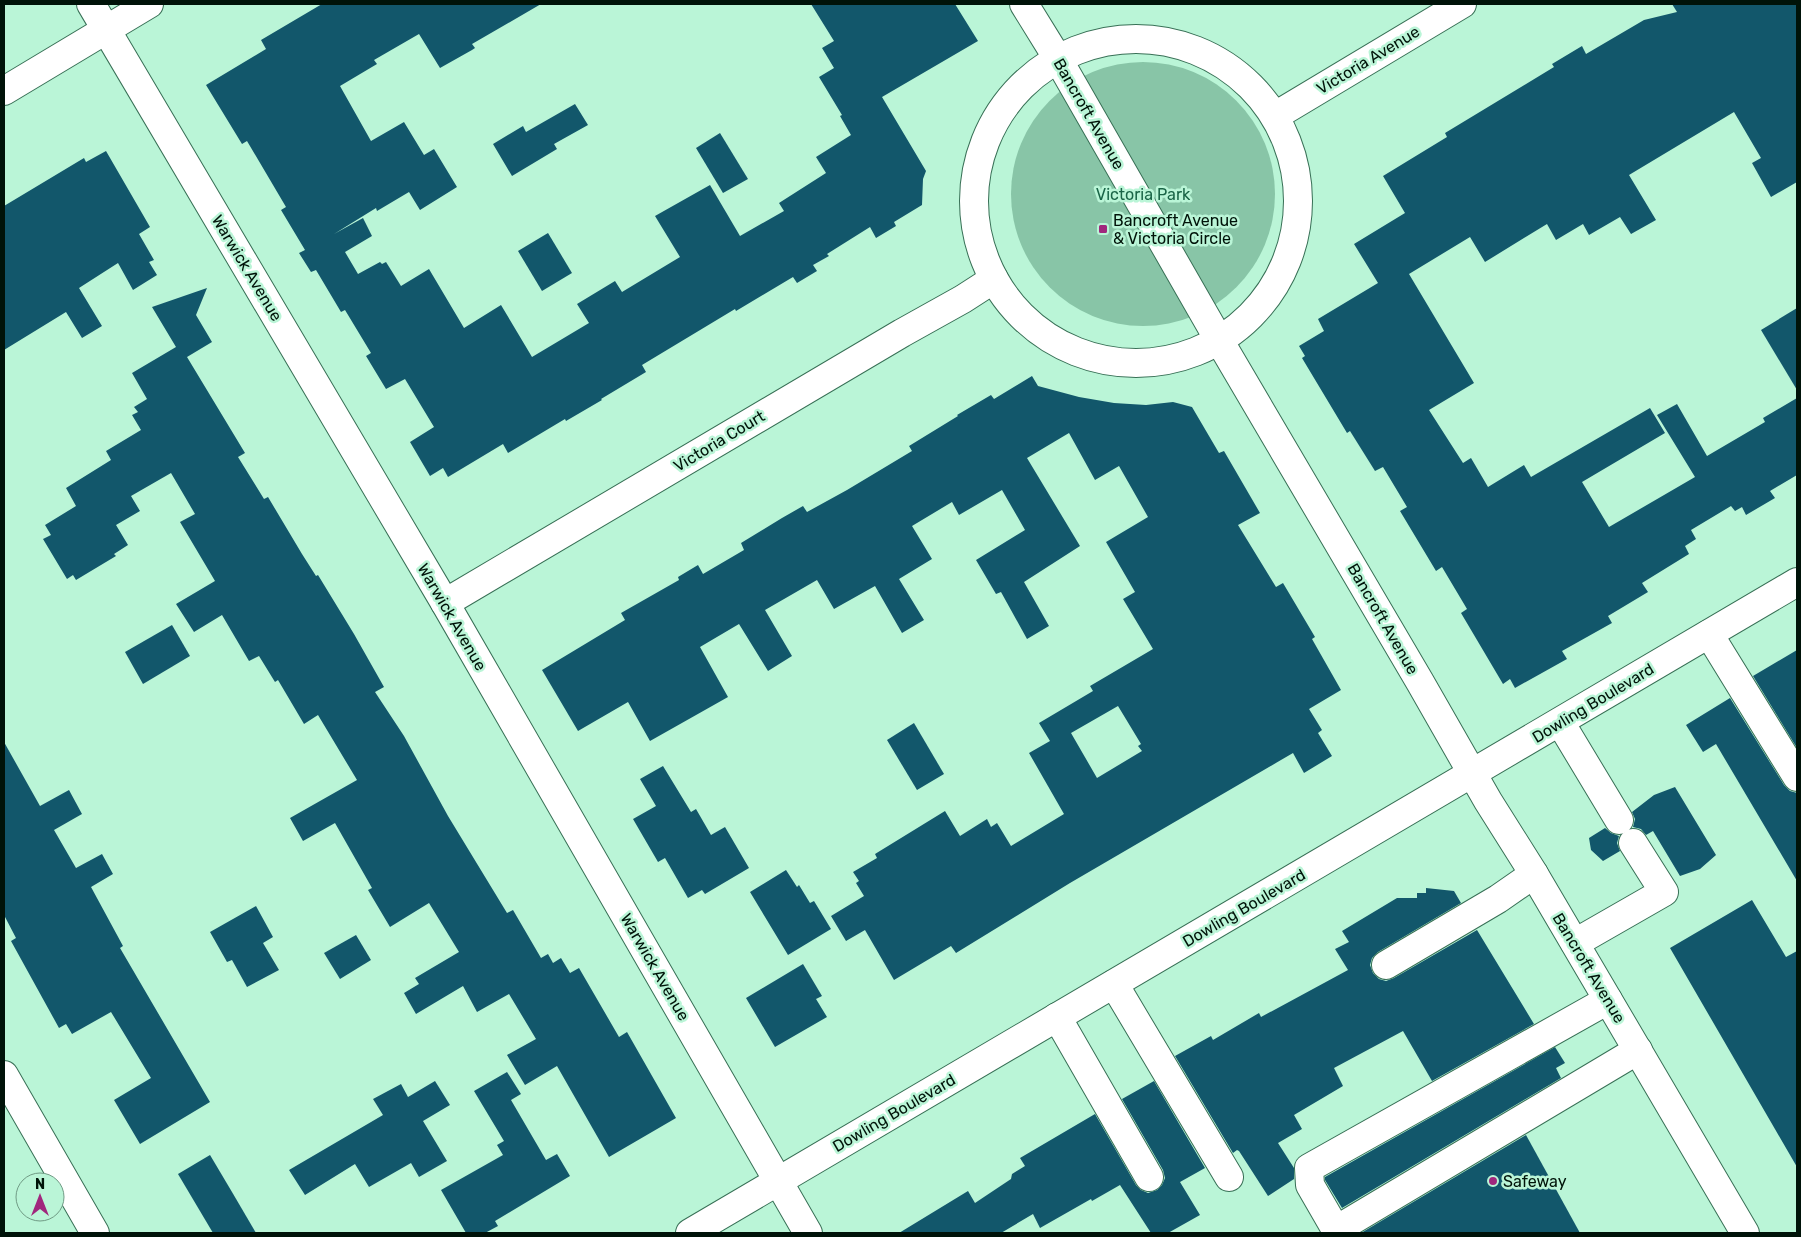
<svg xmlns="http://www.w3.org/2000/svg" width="1801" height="1237" viewBox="0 0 1801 1237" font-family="Rubik,sans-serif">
<rect width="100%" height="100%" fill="#baf5d7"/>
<!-- green -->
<circle fill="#88c5a7" cx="1143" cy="194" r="132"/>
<!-- building -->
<g fill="#12576b" fill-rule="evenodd">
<path d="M 322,4 L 541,4 L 472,44 L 475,48 L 472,50 L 440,68 L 419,34 L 374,60 L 377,64 L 340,86 L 371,141 L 404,122 L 424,155 L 434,149 L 457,187 L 420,210 L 409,192 L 377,211 L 376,208 L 334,234 L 363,218 L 372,236 L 345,252 L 358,274 L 380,262 L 382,264 L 386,262 L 401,286 L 429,269 L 464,328 L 501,305 L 532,357 L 589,323 L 577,304 L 615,281 L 622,292 L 680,257 L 655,216 L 710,185 L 740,236 L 784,211 L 779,203 L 826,173 L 816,157 L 851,135 L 840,116 L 842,115 L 819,77 L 834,68 L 822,48 L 834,41 L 811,4 L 955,4 L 978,41 L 882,97 L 926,171 L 923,179 L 922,205 L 894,222 L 896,226 L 876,238 L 870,227 L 827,254 L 829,256 L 813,265 L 817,271 L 797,283 L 793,277 L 736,311 L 735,309 L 642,365 L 646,372 L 601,399 L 602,400 L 566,421 L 565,419 L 508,453 L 503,444 L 448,477 L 443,468 L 430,476 L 410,442 L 434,427 L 405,379 L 386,389 L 366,356 L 371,353 L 345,310 L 341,312 L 316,270 L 311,272 L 299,253 L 305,250 L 281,210 L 286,207 L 247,141 L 242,144 L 206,85 L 266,49 L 261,40 Z"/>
<path d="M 1672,4 L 1797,4 L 1797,182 L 1771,197 L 1752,163 L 1761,158 L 1734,112 L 1629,175 L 1656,220 L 1631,234 L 1620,217 L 1589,235 L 1583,224 L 1556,240 L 1547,224 L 1485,262 L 1470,237 L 1409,274 L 1474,383 L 1429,410 L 1463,463 L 1471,458 L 1488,487 L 1524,465 L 1531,477 L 1650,408 L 1665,433 L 1582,482 L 1609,527 L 1695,477 L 1657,415 L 1677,404 L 1707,456 L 1765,422 L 1763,418 L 1797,398 L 1797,475 L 1770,491 L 1775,498 L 1746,515 L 1742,507 L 1735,511 L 1731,506 L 1691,530 L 1696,539 L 1685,546 L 1689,554 L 1642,583 L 1648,592 L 1608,616 L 1612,623 L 1562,651 L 1567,659 L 1515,688 L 1510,679 L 1503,684 L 1461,613 L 1467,609 L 1442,567 L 1436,571 L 1400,511 L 1407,507 L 1383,467 L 1375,471 L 1350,431 L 1347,433 L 1302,358 L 1305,356 L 1299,346 L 1324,331 L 1318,319 L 1378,283 L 1354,244 L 1405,213 L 1383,176 L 1447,137 L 1445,133 L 1554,67 L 1552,64 L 1582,46 L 1586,54 L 1644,20 L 1677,12 Z"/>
<path d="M 575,104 L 588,125 L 554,144 L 557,149 L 512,176 L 493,144 L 523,126 L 526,132 Z"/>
<path d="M 720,133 L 748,179 L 723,193 L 696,148 Z"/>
<path d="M 106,151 L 150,227 L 139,234 L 154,260 L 149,262 L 157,275 L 133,290 L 118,263 L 79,288 L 102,326 L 82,338 L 66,312 L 4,350 L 4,206 L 84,158 L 86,162 Z"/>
<path d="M 548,233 L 572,273 L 542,291 L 518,251 Z"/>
<path d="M 207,288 L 196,315 L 212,342 L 187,357 L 245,453 L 238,457 L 264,499 L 268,497 L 302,554 L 316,576 L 318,575 L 354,634 L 384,687 L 375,692 L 404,736 L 448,816 L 507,913 L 513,910 L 541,958 L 548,954 L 553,963 L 561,958 L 570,973 L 579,968 L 619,1037 L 627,1032 L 676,1118 L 609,1157 L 557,1066 L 525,1085 L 507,1055 L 536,1039 L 509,994 L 477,1012 L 463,986 L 416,1014 L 404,993 L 419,984 L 415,978 L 459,952 L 429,903 L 390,927 L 368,890 L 372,888 L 335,823 L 303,841 L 290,818 L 357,780 L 318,715 L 304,724 L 278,680 L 275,682 L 259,656 L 249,661 L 222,615 L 194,632 L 176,604 L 215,581 L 180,522 L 195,514 L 171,473 L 131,496 L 140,511 L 116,525 L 128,545 L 114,554 L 116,556 L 76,580 L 73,575 L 67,579 L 43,539 L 51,535 L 45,525 L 76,506 L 66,488 L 111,460 L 106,451 L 141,430 L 132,415 L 138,412 L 134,407 L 147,399 L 132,373 L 176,347 L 152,307 Z"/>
<path d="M 1797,308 L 1797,390 L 1761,330 Z"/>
<path d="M 1032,376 L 1038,386 L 1079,397 L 1114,403 L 1146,405 L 1173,402 L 1192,407 L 1219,453 L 1224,451 L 1260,513 L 1238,525 L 1276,587 L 1283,583 L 1315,637 L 1312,639 L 1341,690 L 1309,709 L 1322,730 L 1318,733 L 1332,756 L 1304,773 L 1293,753 L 1070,883 L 956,953 L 951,946 L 894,980 L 865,930 L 846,941 L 831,916 L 864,896 L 856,883 L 859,881 L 853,872 L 877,858 L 875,854 L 945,811 L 960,836 L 987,819 L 991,827 L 997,823 L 1011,846 L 1064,814 L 1029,753 L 1050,741 L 1039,723 L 1093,691 L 1090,686 L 1153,649 L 1123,599 L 1135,592 L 1106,542 L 1148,517 L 1119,466 L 1095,480 L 1069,433 L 1027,458 L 1080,546 L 1024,582 L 1049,626 L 1027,639 L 1001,592 L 996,594 L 976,560 L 1025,530 L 1002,490 L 959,515 L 952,502 L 912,526 L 932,559 L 899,579 L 924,620 L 902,633 L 875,586 L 834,609 L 817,580 L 765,610 L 792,656 L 768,671 L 739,624 L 700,647 L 728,697 L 650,741 L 628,702 L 578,731 L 542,670 L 625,620 L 621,613 L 679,580 L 678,577 L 698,565 L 703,574 L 744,550 L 741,543 L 782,518 L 803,506 L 807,512 L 847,490 L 912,451 L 909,446 L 958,416 L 957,415 L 991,395 L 994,399 ZM 1118,706 L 1141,744 L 1138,746 L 1142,751 L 1097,778 L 1071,733 Z"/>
<path d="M 172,625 L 190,656 L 143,684 L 125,652 Z"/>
<path d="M 1797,650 L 1797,748 L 1753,676 Z"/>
<path d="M 1730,698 L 1784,785 L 1790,791 L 1797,793 L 1797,881 L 1716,744 L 1703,752 L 1686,725 Z"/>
<path d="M 914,723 L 944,774 L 917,790 L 887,740 Z"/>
<path d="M 4,742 L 40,806 L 69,790 L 82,814 L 54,830 L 76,868 L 102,854 L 113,874 L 91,887 L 123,946 L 120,948 L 210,1102 L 140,1144 L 114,1100 L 151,1078 L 111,1012 L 72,1034 L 66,1024 L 59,1028 L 11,941 L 16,938 L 4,915 Z"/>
<path d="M 663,766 L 691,812 L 696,809 L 711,835 L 725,827 L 749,868 L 705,894 L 702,890 L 688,898 L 665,858 L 658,862 L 633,819 L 656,806 L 640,779 Z"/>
<path d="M 1675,787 L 1716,855 L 1700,869 L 1680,876 L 1653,831 L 1646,835 L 1641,829 L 1633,827 L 1635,819 L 1632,812 L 1654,795 Z"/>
<path d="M 1605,828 L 1611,833 L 1619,836 L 1617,843 L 1620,851 L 1603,861 L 1591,850 L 1589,838 Z"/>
<path d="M 786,870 L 797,887 L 799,885 L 810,903 L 814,901 L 831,929 L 788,955 L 750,892 Z"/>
<path d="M 1426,888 L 1454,891 L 1461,903 L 1378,952 L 1372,958 L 1370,965 L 1373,973 L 1379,979 L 1386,981 L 1394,978 L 1477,930 L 1534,1024 L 1432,1081 L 1403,1031 L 1334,1068 L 1343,1086 L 1294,1115 L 1302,1129 L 1278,1143 L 1294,1168 L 1294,1179 L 1268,1196 L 1239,1151 L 1237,1150 L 1233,1153 L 1175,1056 L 1211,1036 L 1213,1040 L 1259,1013 L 1261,1017 L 1348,970 L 1335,949 L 1349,942 L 1342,931 L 1397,898 L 1417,898 L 1417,893 L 1426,893 Z"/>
<path d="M 1752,900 L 1786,957 L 1797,951 L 1797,1167 L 1670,948 Z"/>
<path d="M 256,906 L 273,937 L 263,943 L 279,970 L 247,987 L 232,960 L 227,962 L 210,932 Z"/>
<path d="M 356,935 L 371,960 L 340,979 L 324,953 Z"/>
<path d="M 803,964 L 822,996 L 816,999 L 827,1017 L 775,1047 L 746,998 Z"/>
<path d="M 1555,1047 L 1565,1063 L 1556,1068 L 1561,1078 L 1342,1208 L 1325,1180 L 1325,1177 Z"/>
<path d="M 507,1072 L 521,1094 L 511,1100 L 546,1160 L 557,1154 L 570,1176 L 495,1221 L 498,1226 L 485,1233 L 466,1233 L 441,1190 L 503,1155 L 497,1145 L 504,1141 L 474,1091 Z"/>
<path d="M 435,1081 L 450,1105 L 423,1121 L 447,1161 L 419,1177 L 411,1163 L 369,1187 L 355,1164 L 305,1195 L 289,1170 L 383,1115 L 373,1099 L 401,1084 L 408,1097 Z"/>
<path d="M 1154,1081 L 1205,1168 L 1180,1182 L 1200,1215 L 1168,1233 L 1151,1233 L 1120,1185 L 1092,1201 L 1091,1199 L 1040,1228 L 1033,1214 L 1001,1233 L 899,1233 L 968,1191 L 975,1203 L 1011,1179 L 1012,1174 L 1025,1166 L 1020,1158 L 1095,1114 L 1136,1185 L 1141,1190 L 1148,1193 L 1157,1190 L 1162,1185 L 1165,1178 L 1163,1170 L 1122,1099 Z"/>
<path d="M 1526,1135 L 1580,1233 L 1361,1233 Z"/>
<path d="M 210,1155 L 232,1192 L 256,1233 L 213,1233 L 178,1174 Z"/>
</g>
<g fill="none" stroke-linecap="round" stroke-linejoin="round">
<defs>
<g id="minor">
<path d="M 91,4 L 445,603 L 808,1233"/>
<circle cx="1136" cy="201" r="162"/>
<path d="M 4,91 L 149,4"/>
<path d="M 1275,116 L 1462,4"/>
<path d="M 445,603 L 902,333 L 963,299 L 994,279"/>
<path d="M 1709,634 L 1797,777"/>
<path d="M 1560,722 L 1619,820"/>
<path d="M 1575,943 L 1664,892 L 1633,843"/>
<path d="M 1386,965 L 1498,899 L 1534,874"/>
<path d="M 1114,984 L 1229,1177"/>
<path d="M 1608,1000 L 1309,1168 L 1310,1185 L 1336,1230 L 1638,1050"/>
<path d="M 1057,1017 L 1149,1177"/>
<path d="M 4,1075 L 95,1233"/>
<path d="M 690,1233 L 1797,582"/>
</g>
<path id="major" d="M 1024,4 L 1058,59 L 1219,340 L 1420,682 L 1488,801 L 1534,874 L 1745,1233"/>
</defs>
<!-- minor casing -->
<use href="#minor" stroke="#387056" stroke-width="30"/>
<!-- major casing -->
<use href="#major" stroke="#387056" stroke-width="30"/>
<!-- minor -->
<use href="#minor" stroke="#fff" stroke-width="28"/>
<!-- major -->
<use href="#major" stroke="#fff" stroke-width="28"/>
</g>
<!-- markers -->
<g fill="#a0277d" stroke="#baf5d7" stroke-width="2">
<rect x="1098" y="224" width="10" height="10" rx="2.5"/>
<circle cx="1493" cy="1181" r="5"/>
</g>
<g text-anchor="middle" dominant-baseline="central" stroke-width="5" stroke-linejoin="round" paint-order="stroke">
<!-- street labels -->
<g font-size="16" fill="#001309" stroke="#baf5d7">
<text transform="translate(1368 60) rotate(-31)">Victoria Avenue</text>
<text transform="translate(1089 114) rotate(60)">Bancroft Avenue</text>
<text transform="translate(247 268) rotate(59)">Warwick Avenue</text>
<text transform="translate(719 441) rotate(-31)">Victoria Court</text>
<text transform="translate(452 617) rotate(60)">Warwick Avenue</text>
<text transform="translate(1383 619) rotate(60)">Bancroft Avenue</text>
<text transform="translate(1593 703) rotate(-31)">Dowling Boulevard</text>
<text transform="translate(1244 908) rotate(-30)">Dowling Boulevard</text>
<text transform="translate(655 967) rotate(60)">Warwick Avenue</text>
<text transform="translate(1589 968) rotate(59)">Bancroft Avenue</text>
<text transform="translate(894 1113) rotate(-30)">Dowling Boulevard</text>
</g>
<!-- park labels -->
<g font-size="16" fill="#1a6547" stroke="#baf5d7">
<text x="1143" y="194">Victoria Park</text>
</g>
<!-- poi labels -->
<g font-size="16" fill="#001309" stroke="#baf5d7" text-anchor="start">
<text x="1113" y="220">Bancroft Avenue<tspan x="1113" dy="18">&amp; Victoria Circle</tspan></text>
<text x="1503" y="1181">Safeway</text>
</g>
</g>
<!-- border -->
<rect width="1801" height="1237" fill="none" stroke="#001309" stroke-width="10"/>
<!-- north arrow -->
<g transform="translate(40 1197)"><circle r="24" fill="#baf5d7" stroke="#709b85"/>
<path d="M0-4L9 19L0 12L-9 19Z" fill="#a0277d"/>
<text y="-8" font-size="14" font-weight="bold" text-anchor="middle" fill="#001309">N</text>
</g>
</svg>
